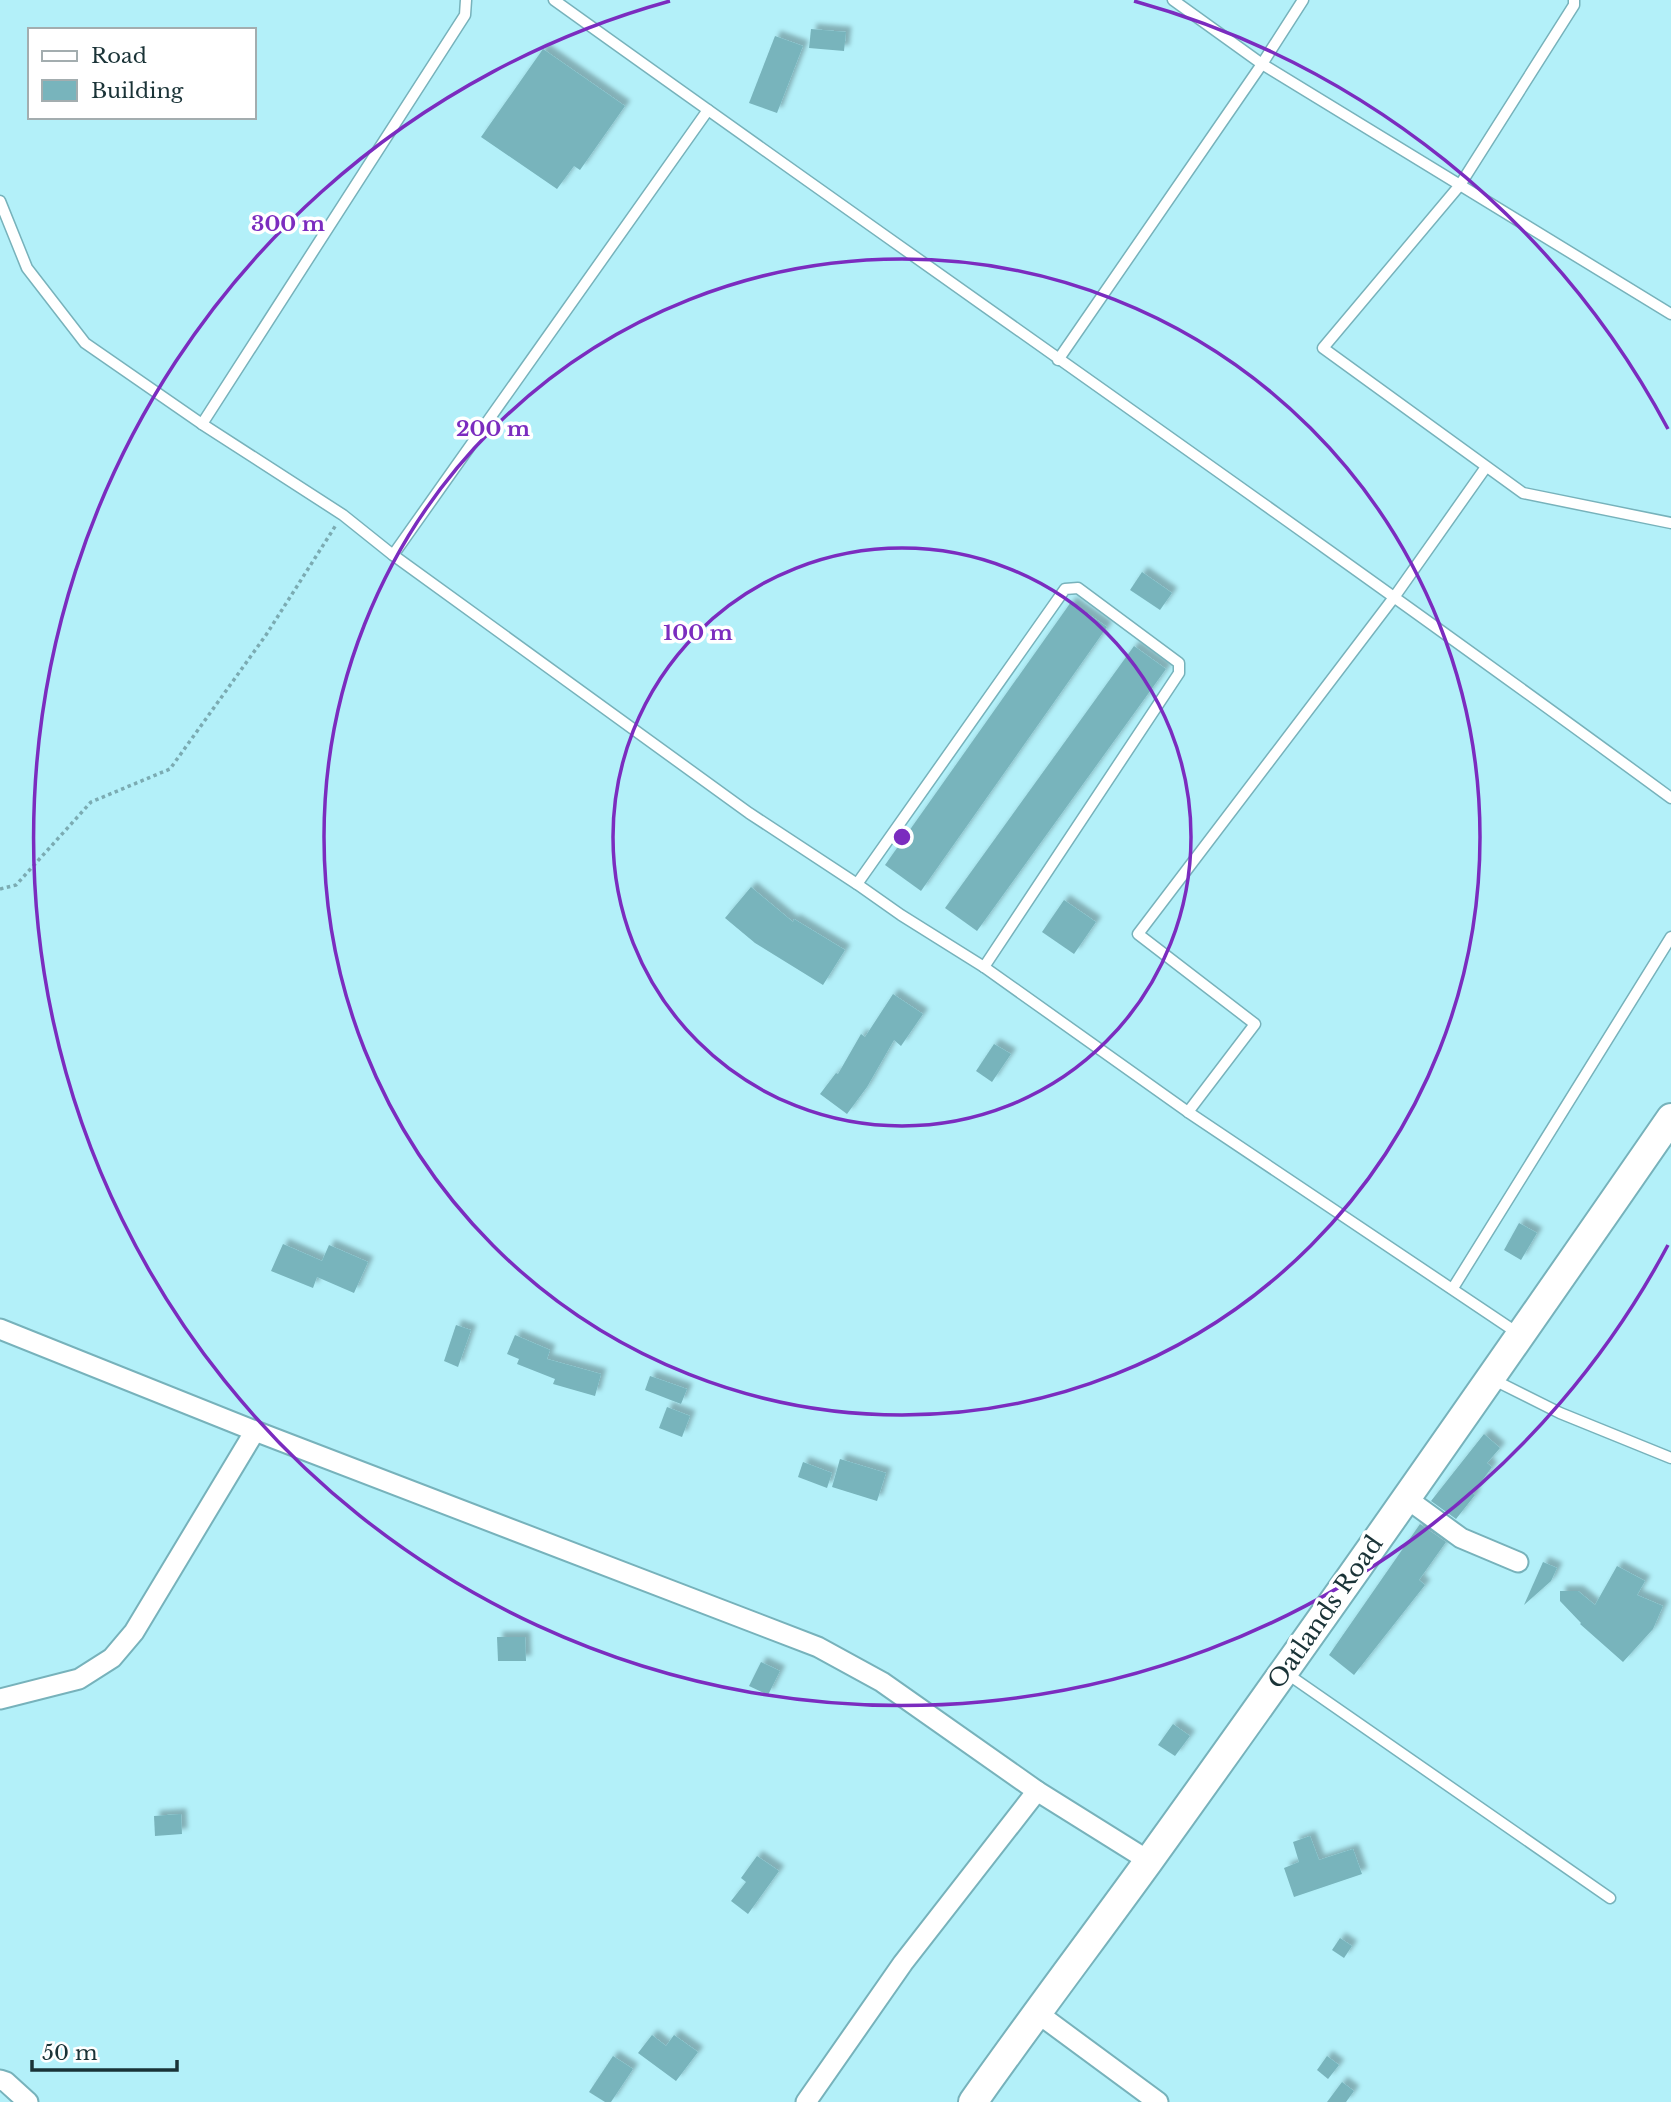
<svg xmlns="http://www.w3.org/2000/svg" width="1671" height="2102" viewBox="0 0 1671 2102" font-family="'Libre Baskerville',serif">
<defs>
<filter id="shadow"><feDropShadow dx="5.5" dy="-5.5" stdDeviation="2" flood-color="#0004"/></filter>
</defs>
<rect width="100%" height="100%" fill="#b3f0f9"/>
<!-- building -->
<g fill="#78b4bc" filter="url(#shadow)">
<path d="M 811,29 L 846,32 L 844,51 L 809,48 Z"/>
<path d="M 775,36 L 803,46 L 777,113 L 749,103 Z"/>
<path d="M 543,49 L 625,106 L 580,170 L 574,166 L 557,189 L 481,137 Z"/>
<path d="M 1142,572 L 1172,593 L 1160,610 L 1130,590 Z"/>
<path d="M 1071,602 L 1107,627 L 921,891 L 885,865 Z"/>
<path d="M 1134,646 L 1166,669 L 977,931 L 945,908 Z"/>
<path d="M 751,887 L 793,922 L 794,919 L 845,950 L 823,985 L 755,943 L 725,918 Z"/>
<path d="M 1064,900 L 1096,922 L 1074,954 L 1042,932 Z"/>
<path d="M 893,994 L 923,1014 L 901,1046 L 894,1040 L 867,1087 L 847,1114 L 820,1094 L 836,1073 L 838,1074 L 861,1034 L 865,1037 Z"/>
<path d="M 994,1044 L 1011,1054 L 992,1082 L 976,1071 Z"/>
<path d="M 1519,1223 L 1537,1233 L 1521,1260 L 1504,1250 Z"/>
<path d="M 283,1244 L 322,1261 L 329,1245 L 368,1262 L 354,1293 L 317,1277 L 313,1288 L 271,1271 Z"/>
<path d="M 456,1325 L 471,1330 L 458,1367 L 444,1361 Z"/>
<path d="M 515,1335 L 550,1350 L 547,1359 L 601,1374 L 595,1396 L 553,1384 L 555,1379 L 517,1364 L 519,1359 L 507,1354 Z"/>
<path d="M 650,1376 L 687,1389 L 681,1404 L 645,1390 Z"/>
<path d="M 667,1407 L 690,1416 L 682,1437 L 659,1428 Z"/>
<path d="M 1484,1434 L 1500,1448 L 1487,1463 L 1492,1467 L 1473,1493 L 1475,1495 L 1456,1519 L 1431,1501 Z"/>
<path d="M 840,1459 L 886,1473 L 877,1501 L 832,1487 Z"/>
<path d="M 803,1462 L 832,1473 L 827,1488 L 798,1477 Z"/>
<path d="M 1420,1524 L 1446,1542 L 1419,1580 L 1425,1585 L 1354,1675 L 1329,1655 Z"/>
<path d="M 1543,1562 L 1557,1568 L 1551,1581 L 1524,1605 Z"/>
<path d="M 1617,1566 L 1645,1581 L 1637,1595 L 1663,1606 L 1653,1629 L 1623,1662 L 1580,1624 L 1581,1623 L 1560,1601 L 1560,1591 L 1578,1591 L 1595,1605 Z"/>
<path d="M 497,1637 L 525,1637 L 526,1661 L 498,1661 Z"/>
<path d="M 761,1662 L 780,1671 L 768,1695 L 749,1686 Z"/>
<path d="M 1173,1724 L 1190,1736 L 1175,1756 L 1158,1745 Z"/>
<path d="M 181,1814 L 182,1834 L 155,1836 L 154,1816 Z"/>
<path d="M 1310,1836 L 1319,1860 L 1353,1849 L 1362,1874 L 1294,1897 L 1284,1868 L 1299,1862 L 1293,1842 Z"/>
<path d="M 757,1856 L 779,1871 L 748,1914 L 731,1901 L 746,1882 L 741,1878 Z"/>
<path d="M 1340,1938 L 1352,1946 L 1344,1958 L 1332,1950 Z"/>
<path d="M 652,2035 L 666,2046 L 674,2035 L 698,2052 L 676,2081 L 638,2053 Z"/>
<path d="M 613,2056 L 633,2069 L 611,2102 L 605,2102 L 589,2092 Z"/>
<path d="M 1327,2056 L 1339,2065 L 1328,2079 L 1317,2070 Z"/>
<path d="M 1342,2082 L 1354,2091 L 1346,2102 L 1327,2102 Z"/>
</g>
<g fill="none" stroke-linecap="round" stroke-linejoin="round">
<defs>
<g id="lane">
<path d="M 554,0 C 926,267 1302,527 1671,798"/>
<path d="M 1173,0 L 1262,64 L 1671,314"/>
<path d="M 1574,0 L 1574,5 L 1460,185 L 1323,348 L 1523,493 L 1671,523"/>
<path d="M 0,201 L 27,268 L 85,343 L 202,424 L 343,515 L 393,555 L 749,813 L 857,884 L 901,915 L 984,967 L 1188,1112 L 1519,1334"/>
<path d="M 1058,360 L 1262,64 L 1303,0"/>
<path d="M 202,424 L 465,15 L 466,0"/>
<path d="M 393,555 L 708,110"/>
<path d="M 857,884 L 1065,589 L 1078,588 L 1179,663 L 1179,673 L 984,967"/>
<path d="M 1188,1112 L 1255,1024 L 1138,934 L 1395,596 L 1486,467"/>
<path d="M 1453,1288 L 1671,937"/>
<path d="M 1494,1380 L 1560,1413 L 1671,1458"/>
<path d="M 1286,1673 L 1610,1898"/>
</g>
<g id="street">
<path d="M 0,1329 L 255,1431 L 818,1647 L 882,1682 L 1037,1791 L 1149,1861"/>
<path d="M 1406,1498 L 1461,1538 L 1518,1562"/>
<path d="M 0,1699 L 79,1679 L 112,1658 L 134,1632 L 255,1431"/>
<path d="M 1036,2012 L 1158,2102"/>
<path d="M 0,2080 L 6,2082 L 28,2102"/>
<path d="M 806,2102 L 903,1963 L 1037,1791"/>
</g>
<path id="secondary" d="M 973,2102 C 1030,2021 1090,1942 1148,1862 C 1325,1616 1499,1367 1671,1118"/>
</defs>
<!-- lane casing -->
<use href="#lane" stroke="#77b2bb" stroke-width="13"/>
<!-- street casing -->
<use href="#street" stroke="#77b2bb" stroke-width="23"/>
<!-- secondary casing -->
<use href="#secondary" stroke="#77b2bb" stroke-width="32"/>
<!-- path -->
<path stroke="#7babb2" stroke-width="3.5" stroke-dasharray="3.5 3.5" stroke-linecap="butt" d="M 0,889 L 16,885 L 91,802 L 170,769 L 266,635 L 336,525"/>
<!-- lane -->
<use href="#lane" stroke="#fff" stroke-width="10"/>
<!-- street -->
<use href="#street" stroke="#fff" stroke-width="19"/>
<!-- secondary -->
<use href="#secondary" stroke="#fff" stroke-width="28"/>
</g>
<!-- distance rings -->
<g fill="none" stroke="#7b2cbf" stroke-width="3.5">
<circle cx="902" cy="837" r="289"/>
<circle cx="902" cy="837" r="578"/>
<path d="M1668 1245A868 868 0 1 1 670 1M1134 1A868 868 0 0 1 1668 429"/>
</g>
<g text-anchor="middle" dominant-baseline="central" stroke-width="7" stroke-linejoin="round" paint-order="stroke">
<!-- street labels -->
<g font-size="24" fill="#1a3337" stroke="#fff">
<text transform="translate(1325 1612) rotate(-55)">Oatlands Road</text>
</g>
</g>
<circle cx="902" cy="837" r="10" fill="#7b2cbf" stroke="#fff" stroke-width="3.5"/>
<g font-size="21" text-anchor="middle" font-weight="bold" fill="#7b2cbf" stroke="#fff" stroke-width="7" stroke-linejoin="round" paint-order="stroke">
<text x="288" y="231">300 m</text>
<text x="493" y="436">200 m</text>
<text x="698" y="640">100 m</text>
</g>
<!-- legend -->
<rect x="28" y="28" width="228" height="91" fill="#ffffff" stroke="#a3adaf" stroke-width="2"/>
<rect x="42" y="51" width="35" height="10" fill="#ffffff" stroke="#a3adaf" stroke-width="2"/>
<text x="91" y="63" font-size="21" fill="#1a3337">Road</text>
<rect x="42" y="80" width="35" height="21" fill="#78b4bc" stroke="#a3adaf" stroke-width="2"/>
<text x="91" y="98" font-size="21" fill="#1a3337">Building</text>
<!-- scale -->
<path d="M32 2060v10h145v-10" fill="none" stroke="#1a3337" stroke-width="3.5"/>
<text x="42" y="2060" font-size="21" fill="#1a3337" stroke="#ffffff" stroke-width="5" paint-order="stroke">50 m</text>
</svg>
